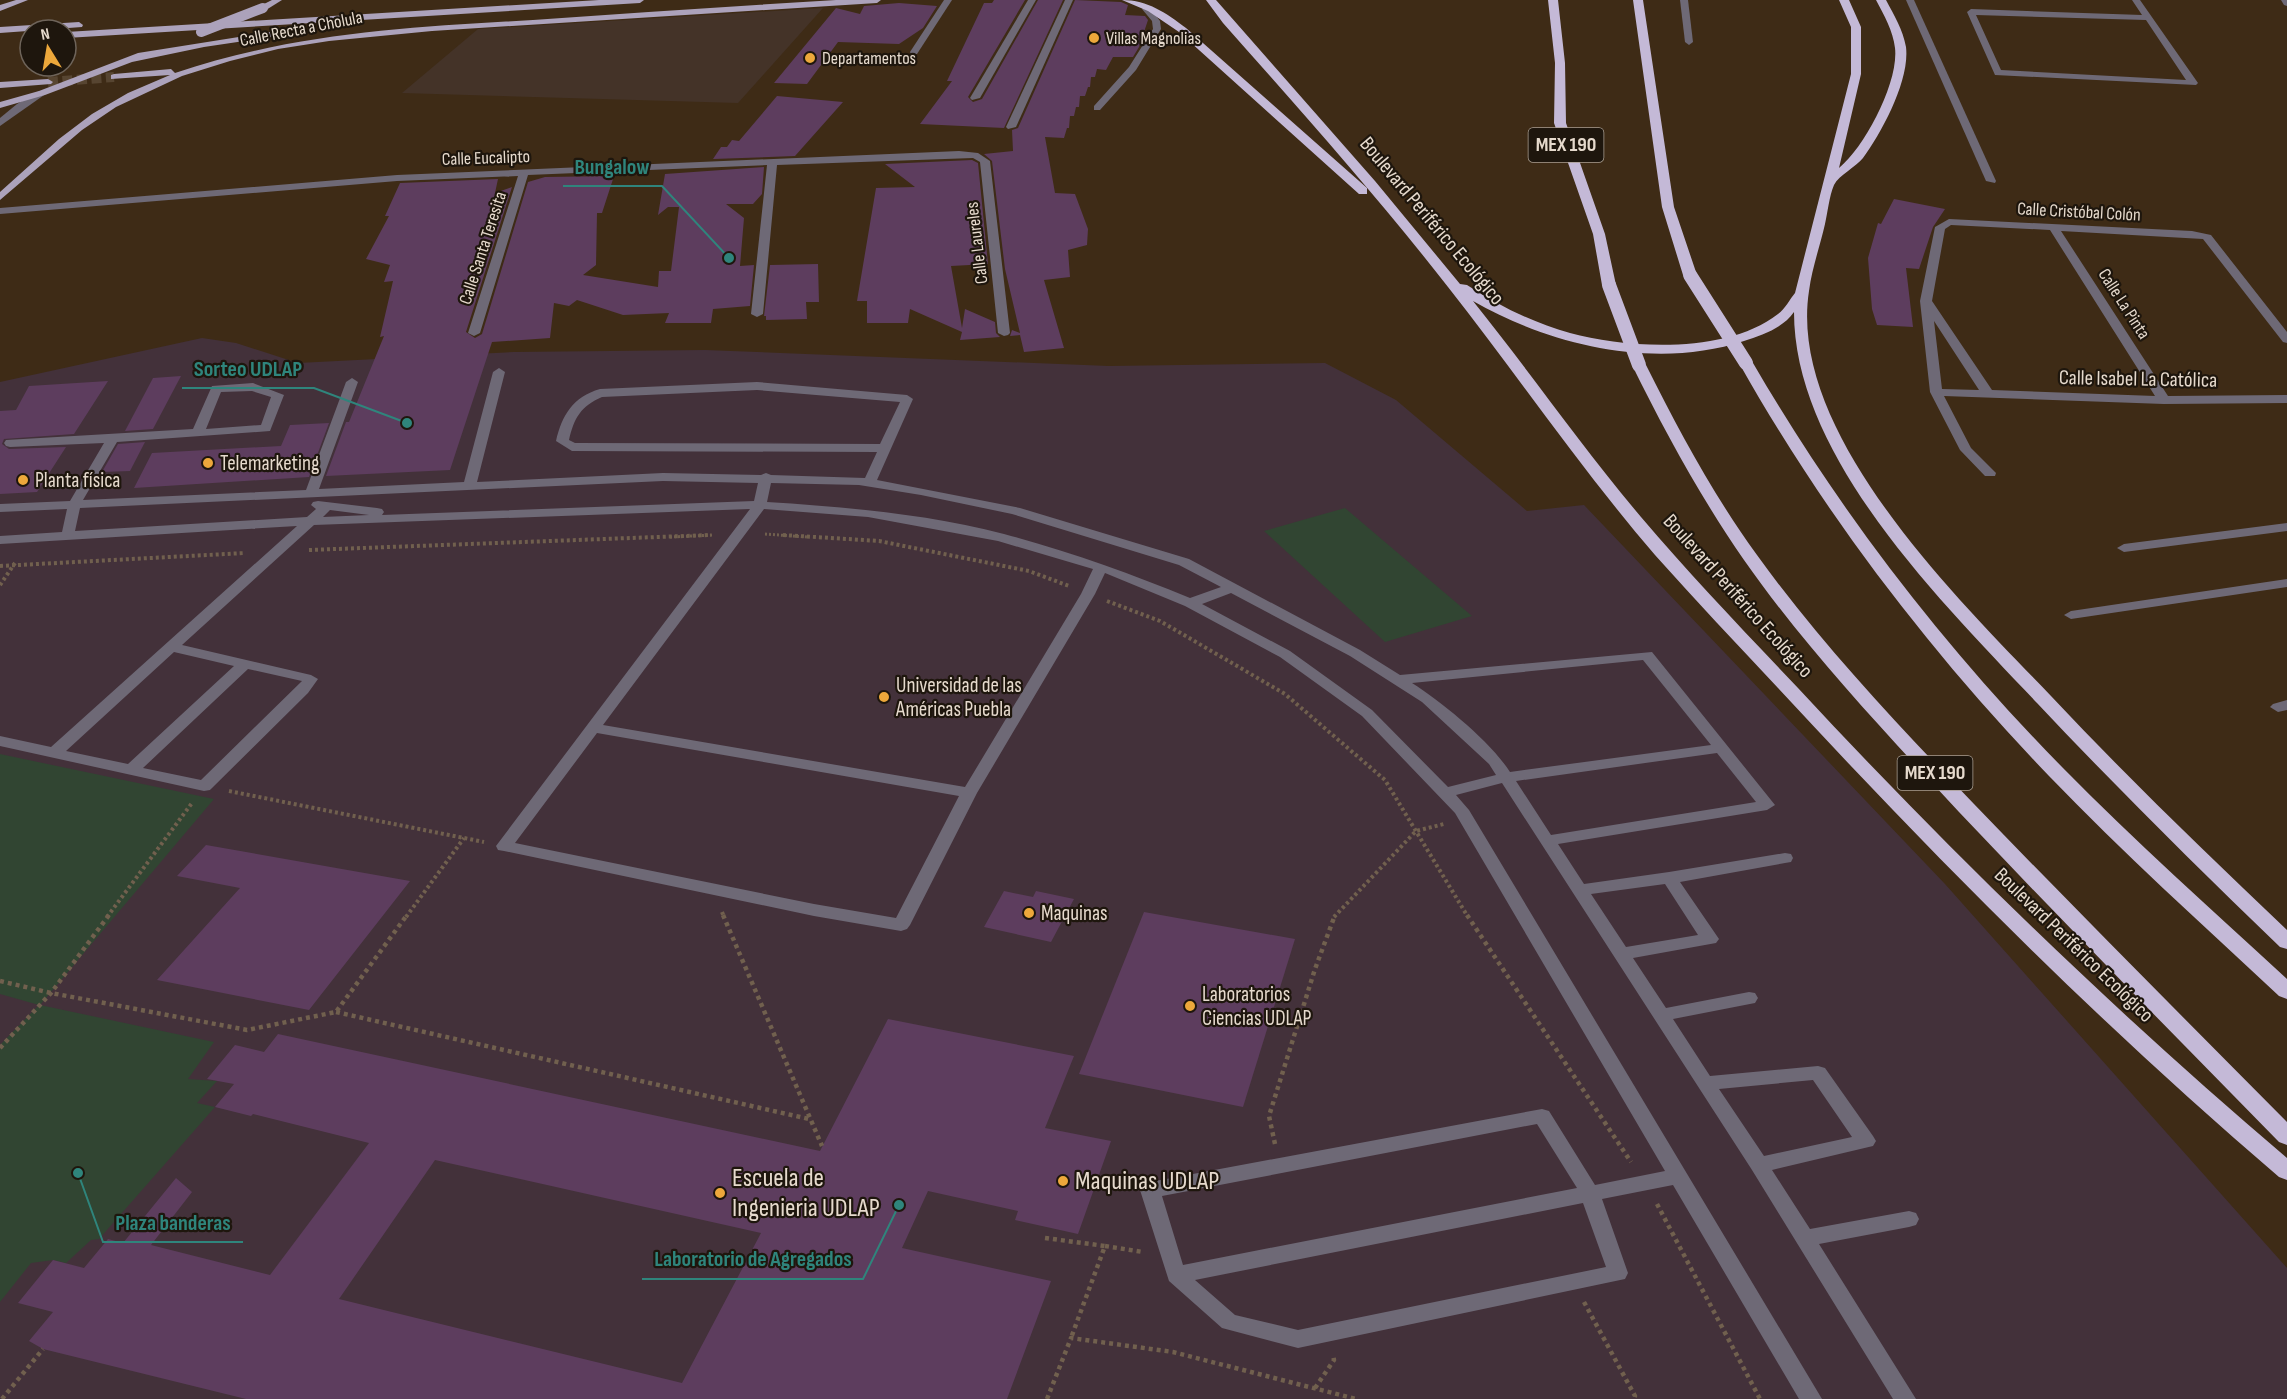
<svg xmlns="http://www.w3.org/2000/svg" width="2287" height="1399" viewBox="0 0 2287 1399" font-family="'Sofia Sans Condensed',sans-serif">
<rect width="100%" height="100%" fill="#3e2b16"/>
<!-- industrial -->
<path fill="#443328" d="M 823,8 L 738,103 L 402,93 L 478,29 Z"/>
<!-- education -->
<path fill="#43313a" d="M 202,338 L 236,343 L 298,363 L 514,352 L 705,350 L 1109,366 L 1325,363 L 1396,400 L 1527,511 L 1584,505 L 1945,884 L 2287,1268 L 2287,1399 L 0,1399 L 0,382 Z"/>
<!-- green -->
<g fill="#314532">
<path d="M 1345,508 L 1472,616 L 1385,642 L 1264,531 Z"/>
<path d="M 0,754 L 214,799 L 40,1005 L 214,1042 L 188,1079 L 217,1081 L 197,1103 L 215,1107 L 99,1239 L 91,1240 L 66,1263 L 53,1260 L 31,1263 L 0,1302 L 0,1045 L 39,1005 L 0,994 Z"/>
</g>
<!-- building -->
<g fill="#5d3d5e" fill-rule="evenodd">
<path d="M 994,0 L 1025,0 L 968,97 L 973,102 L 982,99 L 1038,0 L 1063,0 L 1004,128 L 920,124 L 952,81 L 947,81 L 984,3 L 992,3 Z"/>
<path d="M 1075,0 L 1121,2 L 1128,5 L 1125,15 L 1145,16 L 1148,20 L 1139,47 L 1133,57 L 1113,57 L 1106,70 L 1097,69 L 1095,77 L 1091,77 L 1090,87 L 1088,87 L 1085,96 L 1080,96 L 1079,107 L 1076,107 L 1074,116 L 1070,116 L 1069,128 L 1067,128 L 1064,138 L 1045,137 L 1055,193 L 1075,194 L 1088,229 L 1087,245 L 1068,250 L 1070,277 L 1044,280 L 1064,348 L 1024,352 L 1020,335 L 1010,336 L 1012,330 L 1020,333 L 1005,269 L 992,161 L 984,154 L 1013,151 L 1012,130 L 1018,128 Z"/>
<path d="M 899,3 L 937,6 L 923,28 L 899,44 L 838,42 L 807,84 L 774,83 L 836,8 L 860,14 L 864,6 Z"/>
<path d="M 777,96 L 843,102 L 795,156 L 713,159 L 721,147 L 727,147 L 732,140 L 739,141 Z"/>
<path d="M 972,160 L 978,163 L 988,264 L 951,266 L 962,328 L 965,309 L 995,322 L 996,333 L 1000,337 L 960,340 L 962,332 L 910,309 L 908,323 L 867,323 L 867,301 L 857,301 L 876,188 L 915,187 L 885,164 Z"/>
<path d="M 764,167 L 762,194 L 753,204 L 726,204 L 744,218 L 740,266 L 754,265 L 750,306 L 713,309 L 711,323 L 665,323 L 669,313 L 623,315 L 577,300 L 569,306 L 554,303 L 550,338 L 492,342 L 450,470 L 326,476 L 346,422 L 349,422 L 384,336 L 380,337 L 393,281 L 384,282 L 390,265 L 366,259 L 389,216 L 385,216 L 400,183 L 498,179 L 495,193 L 512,187 L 466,332 L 475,338 L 482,334 L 528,182 L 545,177 L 614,176 L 602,213 L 597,213 L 596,265 L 583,275 L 658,287 L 659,271 L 671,271 L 679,207 L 668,207 L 658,215 L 665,174 Z"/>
<path d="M 1894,199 L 1945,209 L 1933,227 L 1919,269 L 1906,268 L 1913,327 L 1877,325 L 1872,309 L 1868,258 L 1878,223 L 1881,224 Z"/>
<path d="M 818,264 L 819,302 L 806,302 L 807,319 L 766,320 L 766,316 L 764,316 L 770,265 Z"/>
<path d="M 181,376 L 153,429 L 125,431 L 153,378 Z"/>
<path d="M 108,381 L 74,434 L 4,439 L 2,444 L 9,449 L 66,447 L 37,492 L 0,494 L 0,411 L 16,410 L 29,386 Z"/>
<path d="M 329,423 L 309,477 L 134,488 L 152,453 L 281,446 L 290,425 Z"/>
<path d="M 145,442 L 130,471 L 102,472 L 118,444 Z"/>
<path d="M 206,845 L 410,881 L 309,1010 L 157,980 L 240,888 L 177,876 Z"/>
<path d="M 1004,891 L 1033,897 L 1036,891 L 1074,899 L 1051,942 L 984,927 Z"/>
<path d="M 1144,912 L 1295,939 L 1243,1107 L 1079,1074 Z"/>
<path d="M 888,1019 L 1074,1056 L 1045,1128 L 1111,1141 L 1078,1234 L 1015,1220 L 1018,1211 L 928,1191 L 902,1248 L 1051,1281 L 1007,1399 L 246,1399 L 43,1349 L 29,1341 L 53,1312 L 18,1303 L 53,1260 L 84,1268 L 108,1239 L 123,1243 L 176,1178 L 192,1192 L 151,1245 L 270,1275 L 369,1143 L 253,1114 L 251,1116 L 215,1107 L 234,1084 L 207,1079 L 235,1045 L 264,1052 L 278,1034 L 820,1151 ZM 435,1160 L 761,1233 L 682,1383 L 339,1299 Z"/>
</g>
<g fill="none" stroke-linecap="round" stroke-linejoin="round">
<!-- major-tunnel -->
<path stroke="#574531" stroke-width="10" stroke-dasharray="10 4.5" stroke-linecap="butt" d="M 48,82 L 114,77"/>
<!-- path-far2 -->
<g stroke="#71604e" stroke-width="3" stroke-dasharray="2 2" stroke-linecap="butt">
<path d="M 765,534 L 807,537"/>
<path d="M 670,537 L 713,535"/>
</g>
<!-- path-far1 -->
<g stroke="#71604e" stroke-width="4" stroke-dasharray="3 3" stroke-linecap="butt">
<path d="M 783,535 L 879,541 L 1029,571 L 1069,586"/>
<path d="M 309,550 L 711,535"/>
<path d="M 0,566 L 245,553"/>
<path d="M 0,585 L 15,563"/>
<path d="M 1107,601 L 1160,621 L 1285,694 L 1385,780 L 1468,917"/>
<path d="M 229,791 L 484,842"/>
<path d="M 722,912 L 724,917"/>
<path d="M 107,917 L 192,803"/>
<path d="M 406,917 L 464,838"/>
<path d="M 1334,917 L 1416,831 L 1444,824"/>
</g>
<!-- path -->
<g stroke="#71604e" stroke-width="4.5" stroke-dasharray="4 4" stroke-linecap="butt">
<path d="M 723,915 L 822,1146"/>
<path d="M 1467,915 L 1631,1162"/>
<path d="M 0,981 L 51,993 L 247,1030 L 336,1012 L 407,915"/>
<path d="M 336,1012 L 809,1119"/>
<path d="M 0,1048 L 51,993 L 109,915"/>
<path d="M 1275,1144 L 1269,1116 L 1315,969 L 1335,915"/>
<path d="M 1657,1204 L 1760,1399"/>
<path d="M 1045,1238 L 1105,1246 L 1071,1338"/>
<path d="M 1105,1246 L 1143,1252"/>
<path d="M 1584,1302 L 1635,1396 L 1634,1399"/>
<path d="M 1315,1388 L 1334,1360 L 1333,1354"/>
<path d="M 2,1399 L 43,1349"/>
<path d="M 1047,1399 L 1071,1338 L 1173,1352 L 1356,1399"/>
</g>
<!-- minor -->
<g fill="#6e6976" fill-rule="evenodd">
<path d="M 944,0 L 952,0 L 917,54 L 911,54 L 910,52 Z"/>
<path d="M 1028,0 L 1036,0 L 980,98 L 972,100 L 970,98 Z"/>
<path d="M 1065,0 L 1073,0 L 1016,127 L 1008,129 L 1006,127 Z"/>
<path d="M 1680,0 L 1688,0 L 1693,42 L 1689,45 L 1685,42 Z"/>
<path d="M 1906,0 L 1914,0 L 1996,181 L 1995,183 L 1986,181 Z"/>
<path d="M 2132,0 L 2140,0 L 2198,83 L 2196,85 L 1995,75 L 1967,12 L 1971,9 L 2142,15 ZM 1976,15 L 2146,20 L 2186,80 L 2001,70 Z"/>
<path d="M 2281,0 L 2287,0 L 2287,6 L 2284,5 Z"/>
<path d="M 1145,5 L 1152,7 L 1151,9 L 1160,21 L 1161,29 L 1136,70 L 1100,110 L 1094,110 L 1094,106 L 1129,67 L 1153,29 L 1152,21 L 1142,9 Z"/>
<path d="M 39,91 L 47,93 L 0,126 L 0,118 L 17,104 Z"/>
<path d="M 959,151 L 978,153 L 990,161 L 1010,333 L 1008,335 L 1004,336 L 998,333 L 980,162 L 973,158 L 777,165 L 763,314 L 757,317 L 751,314 L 767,165 L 528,175 L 480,333 L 474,336 L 468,333 L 518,176 L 397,181 L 0,214 L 0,208 L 397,175 Z"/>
<path d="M 1949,219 L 2192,231 L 2211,235 L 2287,332 L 2287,343 L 2283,342 L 2203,239 L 2061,231 L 2168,396 L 2287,395 L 2287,403 L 2164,404 L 1944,396 L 1971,448 L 1996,473 L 1995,476 L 1985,476 L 1960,450 L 1930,392 L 1920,301 L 1935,227 ZM 1951,225 L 2050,230 L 2155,396 L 1992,390 L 1932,301 L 1945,229 ZM 1934,321 L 1979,390 L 1942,389 Z"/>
<path d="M 499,368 L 505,372 L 477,482 L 663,473 L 761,475 L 766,473 L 771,475 L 865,478 L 877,452 L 572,451 L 556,441 C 562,415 573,397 600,389 L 757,382 L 907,395 L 913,399 L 877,480 L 1020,508 L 1189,559 L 1360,650 L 1400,675 L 1652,652 L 1775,805 L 1767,810 L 1558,844 L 1584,884 L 1669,872 L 1785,853 L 1791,854 L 1793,858 L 1791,862 L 1785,863 L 1680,882 L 1719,939 L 1716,943 L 1633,958 L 1666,1008 L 1749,992 L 1755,993 L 1758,998 L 1755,1003 L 1673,1019 L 1710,1076 L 1818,1066 L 1825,1068 L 1873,1136 L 1876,1141 L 1873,1146 L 1772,1170 L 1810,1229 L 1909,1211 L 1916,1213 L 1919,1219 L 1916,1225 L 1909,1227 L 1819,1244 L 1916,1399 L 1893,1399 L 1752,1170 L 1502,783 L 1456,795 L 1469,810 L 1822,1399 L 1799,1399 L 1673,1185 L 1602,1199 L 1628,1273 L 1625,1279 L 1298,1348 L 1222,1328 L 1169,1281 L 1140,1190 L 1143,1185 L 1150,1182 L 1542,1109 L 1549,1111 L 1595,1185 L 1665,1171 L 1455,813 L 1362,716 L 1280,657 L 1185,606 L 1105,573 L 1095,594 L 977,793 L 910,925 L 907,929 L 901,931 L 814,916 L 504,851 L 498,850 L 496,846 L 750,509 L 314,525 L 182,645 L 311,675 L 318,679 L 308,693 L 210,790 L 204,791 L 0,746 L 0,736 L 51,747 L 297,526 L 0,544 L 0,536 L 62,532 L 67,509 L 0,512 L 0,504 L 70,501 L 104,443 L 10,447 L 6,446 L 4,443 L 6,440 L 193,429 L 212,386 L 253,383 L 284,395 L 270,431 L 117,442 L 83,500 L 306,490 L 346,382 L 352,378 L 358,382 L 319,489 L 464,482 L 493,372 ZM 757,390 L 900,402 L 880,444 L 575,443 L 569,440 C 574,418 581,406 602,397 ZM 252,391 L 271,397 L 261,425 L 206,429 L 221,392 ZM 663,481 L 758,483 L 754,501 L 382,515 L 384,512 L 382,509 L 377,508 L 318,501 L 313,502 L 311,505 L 316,509 L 307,517 L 75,531 L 80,508 ZM 771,483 L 859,485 L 921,495 L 1012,514 L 1179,565 L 1221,587 L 1190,598 C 1129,573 1068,551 1004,534 C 928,514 845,507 767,502 ZM 764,509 L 868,517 L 998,541 L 1093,569 L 1081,594 L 965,787 L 603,725 ZM 330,510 L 369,515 L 323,517 ZM 1231,593 L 1350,656 L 1422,702 L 1489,764 L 1496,775 L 1448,787 L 1372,710 L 1290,651 L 1202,604 ZM 174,652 L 234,666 L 128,764 L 66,751 ZM 1643,660 L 1711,745 L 1510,772 C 1490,741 1443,703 1412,683 ZM 248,669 L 302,681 L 201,780 L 143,768 ZM 597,733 L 959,796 L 896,918 L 814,904 L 515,843 ZM 1717,753 L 1756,802 L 1551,835 L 1516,781 ZM 1665,884 L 1698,935 L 1626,947 L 1591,894 ZM 1813,1080 L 1852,1137 L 1764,1156 L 1719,1089 ZM 1537,1124 L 1577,1188 L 1183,1265 L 1162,1196 ZM 1583,1203 L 1606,1267 L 1298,1330 L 1235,1315 L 1195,1280 Z"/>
<path d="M 2287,523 L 2287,531 L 2124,552 L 2117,548 L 2124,544 Z"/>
<path d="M 2287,579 L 2287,587 L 2071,619 L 2064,615 L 2071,611 Z"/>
<path d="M 2287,700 L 2287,710 L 2278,712 L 2270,707 L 2273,704 Z"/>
</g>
<!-- major -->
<g fill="#aca2bb" fill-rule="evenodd">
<path d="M 16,0 L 28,0 L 0,11 L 0,5 Z"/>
<path d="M 272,0 L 282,0 L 266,10 L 260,10 L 260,6 Z"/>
<path d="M 599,0 L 644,0 L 640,3 L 66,38 L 66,32 Z"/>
<path d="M 836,0 L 881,0 L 877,3 L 432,31 L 329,41 L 278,49 L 230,61 L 182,76 L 116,107 L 82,130 L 0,200 L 0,192 L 59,139 L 92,114 L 128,93 L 170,75 L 111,79 L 111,75 L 114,74 L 171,69 L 175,73 C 293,33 410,27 533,20 C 634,13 735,6 836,0 Z"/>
<path d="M 79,22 L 83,25 L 82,27 L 0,33 L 0,27 Z"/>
<path d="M 302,27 L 305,28 L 305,32 L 204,47 L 132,62 L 45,95 L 0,108 L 0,102 L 39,91 L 138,53 Z"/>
<path d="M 48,79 L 53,82 L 51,84 L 0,88 L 0,82 Z"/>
</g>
<!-- highway -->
<g fill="#c4b9d7" fill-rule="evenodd">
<path d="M 1122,0 C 1148,0 1166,13 1186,28 L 1367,188 L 1367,194 L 1359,194 L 1179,32 L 1148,11 Z"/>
<path d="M 1206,0 L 1216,0 L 1375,181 L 1460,284 L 1467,285 C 1499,306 1534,323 1570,333 C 1629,349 1727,354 1778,314 C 1785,309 1790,299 1795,293 L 1851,74 L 1851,27 L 1839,0 L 1849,0 L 1861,27 L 1861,74 L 1839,168 C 1865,147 1899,82 1895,48 C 1893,31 1884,15 1876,0 L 1886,0 C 1894,15 1903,30 1906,47 C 1910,80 1882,132 1863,158 C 1856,167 1839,175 1834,185 C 1829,197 1828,211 1825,224 C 1820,246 1812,268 1809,291 C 1787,434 1960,601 2051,696 C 2127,777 2207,854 2287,930 L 2287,949 L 2280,947 C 2197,867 2116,787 2037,703 C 1943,603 1794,458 1794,312 C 1783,328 1762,335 1744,341 C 1656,370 1551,346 1473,301 C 1530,372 1582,447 1641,517 C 1691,576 1745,632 1798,688 C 1952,854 2114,1011 2287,1158 L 2287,1180 L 2279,1177 C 2101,1025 1937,860 1778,688 C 1737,644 1695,600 1655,555 C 1581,469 1518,376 1448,287 C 1377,196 1300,110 1223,23 Z"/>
<path d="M 1548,0 L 1558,0 L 1565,63 L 1566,123 L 1605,234 L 1616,285 L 1609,289 L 1602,285 L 1593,234 L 1554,123 L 1555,63 Z"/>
<path d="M 1633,0 L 1643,0 L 1674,207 L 1697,275 L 1690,279 L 1683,275 L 1662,207 Z"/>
<path d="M 1746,359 L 1753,363 C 1839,511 1943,646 2063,768 C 2135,841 2211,909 2287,979 L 2287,999 L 2279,996 C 2202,924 2123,853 2049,776 C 1929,651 1824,514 1739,363 Z"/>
<path d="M 1639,361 L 1646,365 C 1679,431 1714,496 1757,555 C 1821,644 1898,725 1974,804 C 2077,911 2182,1016 2287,1122 L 2287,1145 L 2279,1142 C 2172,1033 2064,923 1959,812 C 1884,731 1807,650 1744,560 C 1701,498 1665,432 1632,365 Z"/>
</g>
<!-- major-bridge -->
<path stroke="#aca2bb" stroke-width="10" d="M 201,32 L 263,8"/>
<!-- highway-bridge -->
<g stroke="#c4b9d7" stroke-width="14">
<path d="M 1690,275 L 1746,363"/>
<path d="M 1609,285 L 1639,365"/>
</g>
</g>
<!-- markers -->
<g fill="#eda83b" stroke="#1e160d" stroke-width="2">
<circle cx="1094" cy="38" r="6"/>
<circle cx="810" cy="58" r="6"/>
<circle cx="208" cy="463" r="6"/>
<circle cx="23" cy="480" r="6"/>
<circle cx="884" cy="697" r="6"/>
<circle cx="1029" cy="913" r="6"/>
<circle cx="1190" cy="1006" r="6"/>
<circle cx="1063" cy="1181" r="6"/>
<circle cx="720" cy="1193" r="6"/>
</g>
<g text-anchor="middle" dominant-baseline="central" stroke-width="4.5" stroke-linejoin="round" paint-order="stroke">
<!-- far-street labels -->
<g font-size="18" fill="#e6dacd" stroke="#1e160d">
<text transform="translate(301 29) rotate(-11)">Calle Recta a Cholula</text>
<text transform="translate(486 158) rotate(-2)">Calle Eucalipto</text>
<text transform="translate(2079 212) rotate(3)">Calle Cristóbal Colón</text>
<text transform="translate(977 243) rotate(-97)">Calle Laureles</text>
<text transform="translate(483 248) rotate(-72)">Calle Santa Teresita</text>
<text transform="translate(2124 304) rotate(57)">Calle La Pinta</text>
</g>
<!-- far-poi labels -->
<g font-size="18" fill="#e6dacd" stroke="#1e160d" text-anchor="start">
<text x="1106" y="38">Villas Magnolias</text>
<text x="822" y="58">Departamentos</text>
</g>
<!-- shield labels -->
<g fill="#1e160d" stroke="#aa9f93" stroke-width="1.5">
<rect x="1528.5" y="128" width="75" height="34" rx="4.5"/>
<rect x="1897.5" y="756" width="75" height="34" rx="4.5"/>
</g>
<g font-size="20" font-weight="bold" fill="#e6dacd">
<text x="1566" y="145">MEX 190</text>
<text x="1935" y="773">MEX 190</text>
</g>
<!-- street labels -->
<g font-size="21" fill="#e6dacd" stroke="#1e160d">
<text transform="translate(1432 221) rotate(50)">Boulevard Periférico Ecológico</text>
<text transform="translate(2138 379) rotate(1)">Calle Isabel La Católica</text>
<text transform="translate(1738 596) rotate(48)">Boulevard Periférico Ecológico</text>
<text transform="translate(2074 945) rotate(44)">Boulevard Periférico Ecológico</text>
</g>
<!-- poi labels -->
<g font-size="21" fill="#e6dacd" stroke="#1e160d" text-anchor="start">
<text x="220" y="463">Telemarketing</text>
<text x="35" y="480">Planta física</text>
<text x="896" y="685">Universidad de las<tspan x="896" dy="24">Américas Puebla</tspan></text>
<text x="1041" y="913">Maquinas</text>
<text x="1202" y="994">Laboratorios<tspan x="1202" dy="24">Ciencias UDLAP</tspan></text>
</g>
<!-- near-poi labels -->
<g font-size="26" fill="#e6dacd" stroke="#1e160d" text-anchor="start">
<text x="732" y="1178">Escuela de<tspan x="732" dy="30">Ingenieria UDLAP</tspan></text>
<text x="1075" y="1181">Maquinas UDLAP</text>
</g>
</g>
<!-- callouts -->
<path fill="none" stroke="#2f857c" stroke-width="2" d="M729 258L662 186H563M407 423L314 388H182M78 1173L103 1242H243M899 1205L863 1279H642"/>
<g fill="#2f857c" stroke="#1e160d" stroke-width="2">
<circle cx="729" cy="258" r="6"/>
<circle cx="407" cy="423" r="6"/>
<circle cx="78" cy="1173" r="6"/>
<circle cx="899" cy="1205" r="6"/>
</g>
<g font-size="22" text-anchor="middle" font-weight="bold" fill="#2f857c" stroke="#1e160d" stroke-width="4.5" stroke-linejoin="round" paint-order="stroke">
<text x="612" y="174">Bungalow</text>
<text x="248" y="376">Sorteo UDLAP</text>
<text x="173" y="1230">Plaza banderas</text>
<text x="753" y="1266">Laboratorio de Agregados</text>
</g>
<!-- north arrow -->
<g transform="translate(48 48) rotate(349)"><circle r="28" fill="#1e160d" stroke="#6e645a" stroke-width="1.5"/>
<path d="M0-4.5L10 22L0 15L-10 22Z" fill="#eda83b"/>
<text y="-9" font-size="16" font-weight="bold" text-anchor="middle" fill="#e6dacd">N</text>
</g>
</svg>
